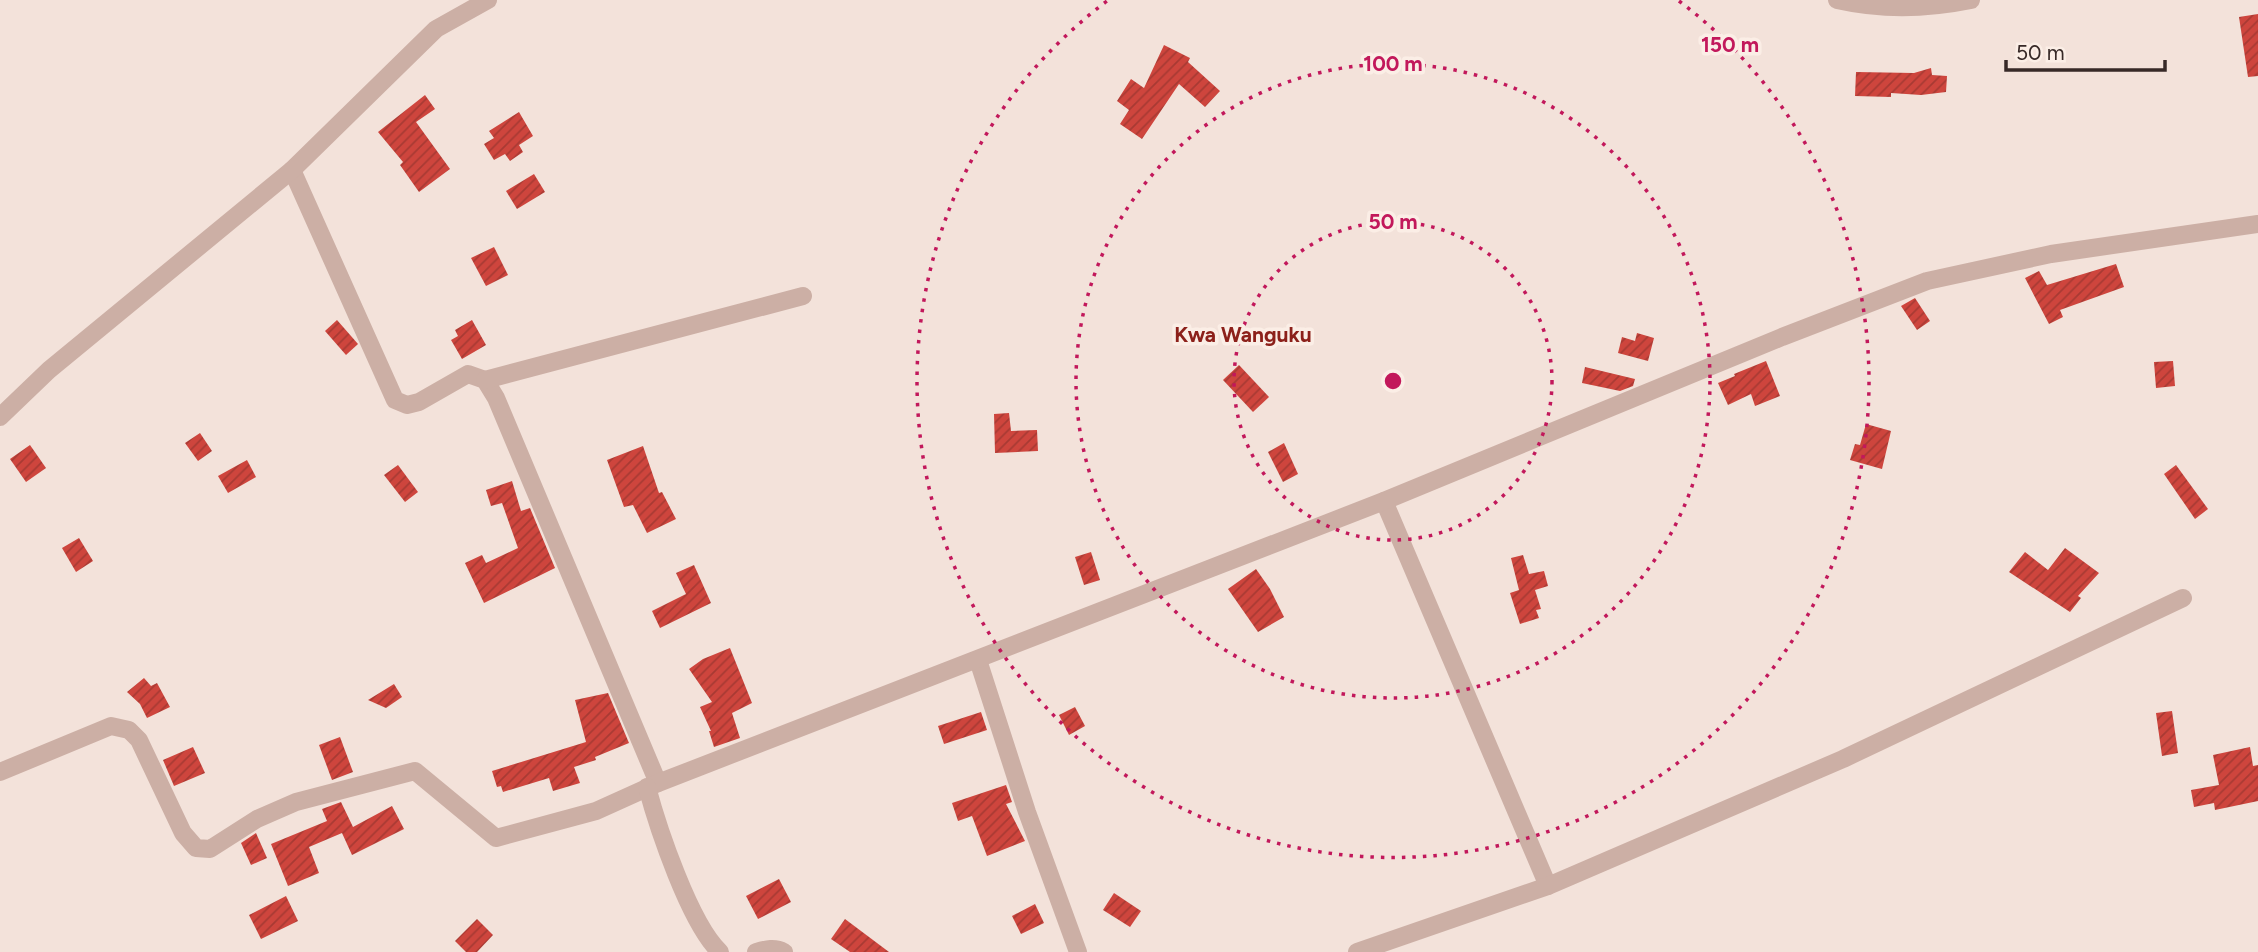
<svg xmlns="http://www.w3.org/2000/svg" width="2258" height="952" viewBox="0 0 2258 952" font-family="Figtree,sans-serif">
<defs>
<pattern id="building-hatch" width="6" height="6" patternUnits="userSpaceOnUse" patternTransform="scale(1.75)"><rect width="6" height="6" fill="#ce453d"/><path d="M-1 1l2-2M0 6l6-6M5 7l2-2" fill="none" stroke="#a83a33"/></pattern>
</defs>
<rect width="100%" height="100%" fill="#f3e2da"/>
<!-- building -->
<g fill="url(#building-hatch)">
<path d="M 2258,14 L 2258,76 L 2248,77 L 2239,17 Z"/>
<path d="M 1164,45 L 1190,58 L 1188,62 L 1220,91 L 1205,107 L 1179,84 L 1142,139 L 1120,124 L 1129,110 L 1117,101 L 1131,79 L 1144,88 Z"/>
<path d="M 1931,68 L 1932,75 L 1947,76 L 1946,92 L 1921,95 L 1891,93 L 1891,97 L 1855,96 L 1856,72 L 1914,73 Z"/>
<path d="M 425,95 L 435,109 L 416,122 L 450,169 L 419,192 L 400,165 L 403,162 L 378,132 Z"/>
<path d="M 519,112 L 533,136 L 519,145 L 523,152 L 510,161 L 505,154 L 494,160 L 484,144 L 494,138 L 489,131 Z"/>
<path d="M 534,174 L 545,192 L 517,209 L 506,191 Z"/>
<path d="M 494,247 L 508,275 L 486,286 L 471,258 Z"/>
<path d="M 2116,264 L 2124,287 L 2060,310 L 2063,317 L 2049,324 L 2025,278 L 2039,271 L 2047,285 Z"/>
<path d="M 1915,298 L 1930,321 L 1917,330 L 1901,306 Z"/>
<path d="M 337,320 L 358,344 L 346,355 L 325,331 Z"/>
<path d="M 472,320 L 486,345 L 462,359 L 451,340 L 458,336 L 455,330 Z"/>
<path d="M 1637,333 L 1654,338 L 1648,361 L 1618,353 L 1622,337 L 1635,341 Z"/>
<path d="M 1766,361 L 1780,396 L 1755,406 L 1751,394 L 1728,405 L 1718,383 L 1735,376 L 1734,374 Z"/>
<path d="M 2173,361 L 2175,386 L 2156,388 L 2154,362 Z"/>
<path d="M 1239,365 L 1269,397 L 1253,412 L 1223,380 Z"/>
<path d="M 1585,367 L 1635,379 L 1633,386 L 1620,391 L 1582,383 Z"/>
<path d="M 1009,413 L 1011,431 L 1037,430 L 1038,451 L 995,453 L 994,414 Z"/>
<path d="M 1866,424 L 1891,431 L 1882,469 L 1850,460 L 1855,444 L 1860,445 Z"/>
<path d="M 200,433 L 212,451 L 198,461 L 185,443 Z"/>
<path d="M 1284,443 L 1298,474 L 1283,482 L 1268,452 Z"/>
<path d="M 30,445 L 46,468 L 26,482 L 10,459 Z"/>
<path d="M 643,446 L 659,493 L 662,492 L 676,519 L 647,533 L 633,505 L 624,507 L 607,460 Z"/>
<path d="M 247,460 L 256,477 L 228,493 L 218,476 Z"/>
<path d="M 398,465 L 418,492 L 405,502 L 384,475 Z"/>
<path d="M 2176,465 L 2208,509 L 2195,519 L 2164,474 Z"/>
<path d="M 512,481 L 521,511 L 530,508 L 555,568 L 484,603 L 465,563 L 482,555 L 486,563 L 518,548 L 502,503 L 491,506 L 486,490 Z"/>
<path d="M 79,538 L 93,561 L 76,572 L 62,548 Z"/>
<path d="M 2065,548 L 2099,573 L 2078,596 L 2081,598 L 2070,612 L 2009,572 L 2025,552 L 2048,570 Z"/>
<path d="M 1091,552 L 1100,580 L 1084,585 L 1075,557 Z"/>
<path d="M 1523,555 L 1529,574 L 1544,571 L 1548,586 L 1535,590 L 1541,609 L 1536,610 L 1539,618 L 1520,624 L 1510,593 L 1519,590 L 1511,558 Z"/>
<path d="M 694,565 L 711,603 L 660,628 L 652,611 L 686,594 L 676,573 Z"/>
<path d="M 1256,569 L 1270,589 L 1284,617 L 1258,632 L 1228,589 Z"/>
<path d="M 730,648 L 752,703 L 732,713 L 740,738 L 714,747 L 709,731 L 711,731 L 700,707 L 712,702 L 689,669 L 703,659 Z"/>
<path d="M 144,678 L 151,686 L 157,683 L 170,707 L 147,718 L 140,704 L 127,692 Z"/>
<path d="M 394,684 L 402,697 L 386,708 L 368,700 Z"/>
<path d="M 608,693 L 629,743 L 595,757 L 596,760 L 574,767 L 580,783 L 553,791 L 549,778 L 503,792 L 501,786 L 497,787 L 492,771 L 586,742 L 575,700 Z"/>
<path d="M 1075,707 L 1085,726 L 1069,735 L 1059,715 Z"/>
<path d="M 2172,711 L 2178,753 L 2162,756 L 2156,713 Z"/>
<path d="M 981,712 L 987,730 L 944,744 L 938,726 Z"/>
<path d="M 340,737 L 353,772 L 332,780 L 319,745 Z"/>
<path d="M 193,747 L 205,773 L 174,786 L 163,760 Z"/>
<path d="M 2250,747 L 2253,766 L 2258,765 L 2258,801 L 2215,810 L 2214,803 L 2194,807 L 2191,790 L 2219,785 L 2213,755 Z"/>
<path d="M 1006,785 L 1012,802 L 1006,804 L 1025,841 L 987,856 L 972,816 L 958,821 L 952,803 Z"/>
<path d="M 341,802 L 353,827 L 392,806 L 404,829 L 352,855 L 342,833 L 309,847 L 319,873 L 288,886 L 271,844 L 327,821 L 322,809 Z"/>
<path d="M 256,833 L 267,858 L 251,865 L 241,843 Z"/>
<path d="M 779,879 L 791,902 L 758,919 L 746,896 Z"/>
<path d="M 1114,893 L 1141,911 L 1130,927 L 1103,910 Z"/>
<path d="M 286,896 L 298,921 L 261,939 L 249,915 Z"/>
<path d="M 1035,904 L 1044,923 L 1021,934 L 1012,916 Z"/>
<path d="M 477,919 L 493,935 L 477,952 L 466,952 L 455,941 Z"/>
<path d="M 845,919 L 889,952 L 850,952 L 831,939 Z"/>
</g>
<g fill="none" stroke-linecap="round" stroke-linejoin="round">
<!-- minor -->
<g stroke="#ccafa5" stroke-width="18">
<path d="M 1837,0 C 1881,10 1927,9 1971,0"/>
<path d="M 292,170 L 395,400 L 407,405 L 419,402 L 468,374 L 485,380 L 496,398 L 658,783"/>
<path d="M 485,380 L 803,296"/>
<path d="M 0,417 L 49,370 L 292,170 L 436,29 L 488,0"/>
<path d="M 1384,501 L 1548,886"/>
<path d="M 978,660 L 1027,812 L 1078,952"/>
<path d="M 0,772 L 111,726 L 129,730 L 139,740 L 183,833 L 196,848 L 210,849 L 257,819 L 296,802 L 415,771 L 496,838 L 596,811 L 658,783 L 1384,501 L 1782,337 L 1927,281 L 2051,254 L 2258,224"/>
<path d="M 647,787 C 658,828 690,924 720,952"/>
<path d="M 756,952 C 766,949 775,947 784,952"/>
<path d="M 1357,952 L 1548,886 L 1843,759 L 2183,598"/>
</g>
</g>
<!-- distance rings -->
<g fill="none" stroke="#c2185b" stroke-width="3.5" stroke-dasharray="3.5 7">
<circle cx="1393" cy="381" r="159"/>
<circle cx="1393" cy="381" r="317"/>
<path d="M1679 1A476 476 0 1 1 1107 1"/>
</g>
<g text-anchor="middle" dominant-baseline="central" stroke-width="7" stroke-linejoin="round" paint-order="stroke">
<!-- quarter labels -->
<g font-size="21" font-weight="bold" fill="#8c201a" stroke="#fbeee6">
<text x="1243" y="334">Kwa Wanguku</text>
</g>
</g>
<circle cx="1393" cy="381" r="10" fill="#c2185b" stroke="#fbeee6" stroke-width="3.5"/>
<g font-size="21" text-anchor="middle" font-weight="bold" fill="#c2185b" stroke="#fbeee6" stroke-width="7" stroke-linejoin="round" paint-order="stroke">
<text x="1730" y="52">150 m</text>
<text x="1393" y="71">100 m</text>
<text x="1393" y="229">50 m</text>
</g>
<!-- scale -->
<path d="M2006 60v10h159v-10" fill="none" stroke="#372927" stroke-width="3.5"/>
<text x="2016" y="60" font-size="21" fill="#372927" stroke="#fbeee6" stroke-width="5" paint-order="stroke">50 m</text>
</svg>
